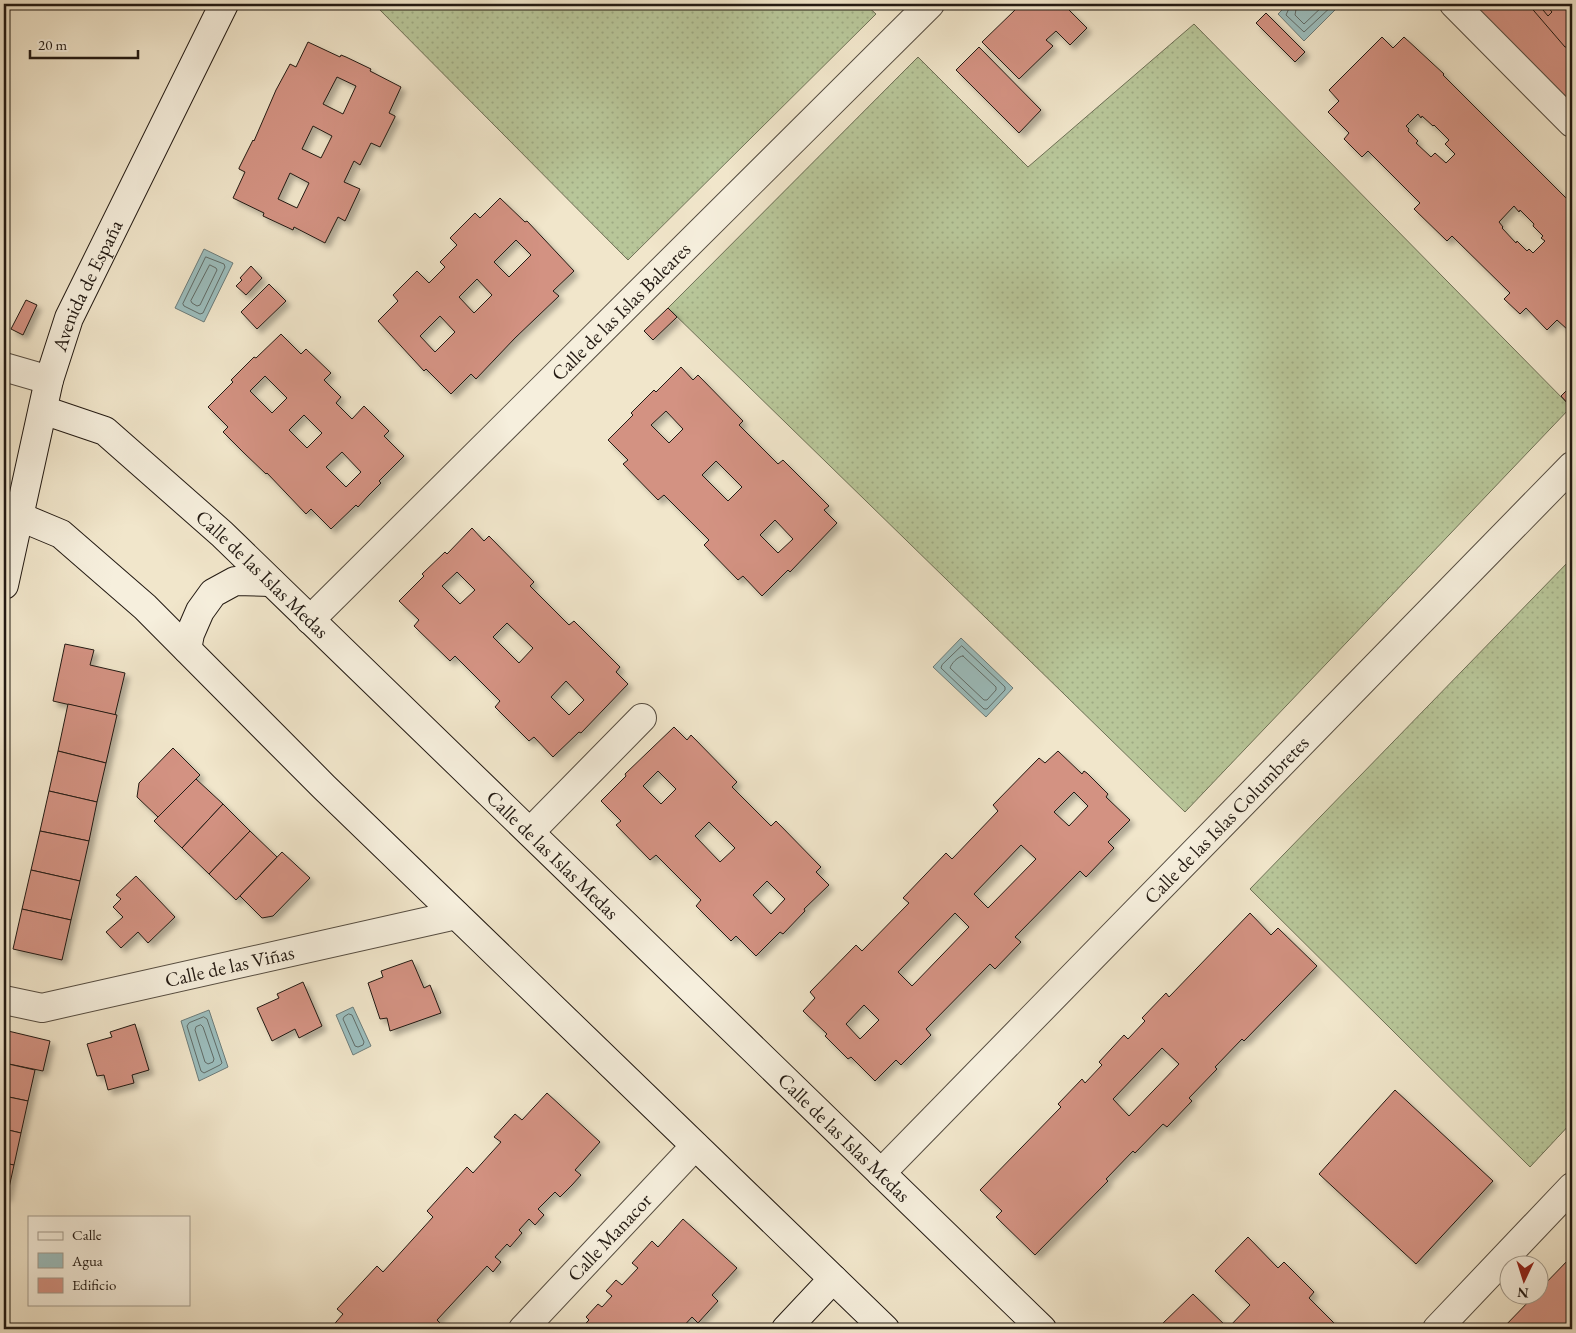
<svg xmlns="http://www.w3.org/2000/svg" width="1576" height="1333" viewBox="0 0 1576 1333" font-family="'EB Garamond',serif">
<defs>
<pattern id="grass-dots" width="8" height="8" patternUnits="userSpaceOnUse" patternTransform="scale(1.25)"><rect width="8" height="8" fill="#b8c699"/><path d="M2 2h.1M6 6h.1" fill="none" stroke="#9eaa83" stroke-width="1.8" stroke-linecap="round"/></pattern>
<filter id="shadow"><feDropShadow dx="4.5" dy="4.5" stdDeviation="2.5" flood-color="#0004"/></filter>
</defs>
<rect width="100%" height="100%" fill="#f1e6cb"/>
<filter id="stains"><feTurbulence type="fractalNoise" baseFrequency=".004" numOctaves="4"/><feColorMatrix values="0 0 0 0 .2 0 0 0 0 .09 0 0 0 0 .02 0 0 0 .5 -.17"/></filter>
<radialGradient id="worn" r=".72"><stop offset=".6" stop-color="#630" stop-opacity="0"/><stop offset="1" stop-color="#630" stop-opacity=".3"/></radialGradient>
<!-- grass -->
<g fill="url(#grass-dots)" stroke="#6e7056">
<path d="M 374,4 L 865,4 L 876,14 L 628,260 Z"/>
<path d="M 1194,24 L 1571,407 L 1185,812 L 668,308 L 918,57 L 1028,167 Z"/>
<path d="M 1572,558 L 1572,1122 L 1530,1167 L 1250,889 Z"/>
</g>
<!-- water -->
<g fill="#9cbebe" stroke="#6c7c7a">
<path d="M 1288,4 L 1341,4 L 1304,41 L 1278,14 Z"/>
<path d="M 204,249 L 233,263 L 204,322 L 175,308 Z"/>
<path d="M 961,638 L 1013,688 L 986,717 L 933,667 Z"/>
<path d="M 353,1007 L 371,1046 L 353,1055 L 336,1015 Z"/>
<path d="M 209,1010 L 228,1067 L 199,1081 L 181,1021 Z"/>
</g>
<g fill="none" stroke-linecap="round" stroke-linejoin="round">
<!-- shore -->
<g stroke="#606c68" stroke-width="1">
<path d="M 1291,4 L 1286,15 L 1304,32 L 1334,4"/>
<path d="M 1297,4 L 1295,15 L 1304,24 L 1325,4"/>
<path d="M 206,257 L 224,264 L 225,267 L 203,313 L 200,314 L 184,306 L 183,304 Z"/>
<path d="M 210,265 L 216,268 L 217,270 L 200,305 L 197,306 L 192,303 L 191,301 Z"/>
<path d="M 962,646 L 1005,687 L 1005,690 L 987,709 L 984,709 L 941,668 L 942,665 Z"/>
<path d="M 963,656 L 996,687 L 996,690 L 987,700 L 984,700 L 950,668 C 951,664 958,656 963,656 Z"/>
<path d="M 349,1014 L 352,1015 L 364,1042 L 363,1045 L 358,1047 L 355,1046 L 343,1019 L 344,1017 Z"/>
<path d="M 204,1017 L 207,1019 L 222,1063 L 220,1065 L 204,1073 L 201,1071 L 187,1026 L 189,1023 Z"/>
<path d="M 201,1025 L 203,1027 L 214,1059 L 213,1062 L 208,1064 L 205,1062 L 195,1030 L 196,1027 Z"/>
</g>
</g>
<!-- building -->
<g fill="#d39282" stroke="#231a13" fill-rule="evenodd" filter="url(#shadow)">
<path d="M 1009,4 L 1063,4 L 1087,28 L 1070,45 L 1056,31 L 1046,40 L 1053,46 L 1019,79 L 982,42 L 1015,10 Z"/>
<path d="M 1454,4 L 1572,4 L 1572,106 Z"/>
<path d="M 1528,4 L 1538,4 L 1548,16 L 1552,12 L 1545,4 L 1572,4 L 1572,48 L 1565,47 Z"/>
<path d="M 1266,13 L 1305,52 L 1295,62 L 1256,23 Z"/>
<path d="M 1382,37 L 1393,48 L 1404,37 L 1444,74 L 1443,75 L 1572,204 L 1572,326 L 1568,330 L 1557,320 L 1547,330 L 1526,308 L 1520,314 L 1504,299 L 1510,293 L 1452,236 L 1447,241 L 1414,209 L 1420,203 L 1368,151 L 1362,157 L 1344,139 L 1349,133 L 1328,112 L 1339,101 L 1329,90 ZM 1418,114 L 1421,118 L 1422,116 L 1433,126 L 1434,125 L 1449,140 L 1445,144 L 1455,154 L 1446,163 L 1435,153 L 1431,157 L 1416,143 L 1418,141 L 1408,131 L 1409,129 L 1406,126 ZM 1514,206 L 1519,212 L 1520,210 L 1534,224 L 1533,226 L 1543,236 L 1541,238 L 1545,241 L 1533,253 L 1529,249 L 1527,251 L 1517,241 L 1516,243 L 1502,228 L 1503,227 L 1499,222 Z"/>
<path d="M 308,42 L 340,57 L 341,55 L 346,57 L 371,69 L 370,71 L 401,87 L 389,113 L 395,116 L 395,117 L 380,147 L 371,143 L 360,165 L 354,161 L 344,182 L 360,189 L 345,221 L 338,217 L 325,243 L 294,227 L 293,230 L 263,216 L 264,213 L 233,198 L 245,172 L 239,169 L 239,168 L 253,140 L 254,141 L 276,90 L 289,66 L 290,64 L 296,67 ZM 337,77 L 356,86 L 343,114 L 323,104 ZM 313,126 L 332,136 L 321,158 L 302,149 ZM 290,173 L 309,183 L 297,208 L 278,199 Z"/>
<path d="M 979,47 L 1041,110 L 1019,133 L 956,70 Z"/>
<path d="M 500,198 L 525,222 L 527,221 L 574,271 L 553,291 L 559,296 L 515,338 L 476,379 L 471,374 L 451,394 L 426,369 L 424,371 L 378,321 L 398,301 L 393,295 L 417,271 L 429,283 L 445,267 L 440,262 L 457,245 L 450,238 L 475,213 L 480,218 ZM 516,240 L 531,255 L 509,277 L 494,262 ZM 477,279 L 492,295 L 474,313 L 459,297 ZM 440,316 L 455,332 L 435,352 L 420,336 Z"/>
<path d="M 251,266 L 262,278 L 246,295 L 236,286 L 242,280 L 240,278 Z"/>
<path d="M 269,284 L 286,301 L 257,329 L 241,312 Z"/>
<path d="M 26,300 L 37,305 L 23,335 L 11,329 Z"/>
<path d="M 668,308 L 677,317 L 653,340 L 644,331 Z"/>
<path d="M 281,334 L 301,354 L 306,349 L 331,373 L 324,380 L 341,397 L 336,403 L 352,419 L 364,406 L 389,431 L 384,436 L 404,456 L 379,481 L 381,483 L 369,495 L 358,507 L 356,505 L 331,529 L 311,509 L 306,514 L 267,473 L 266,474 L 244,453 L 223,432 L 228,427 L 208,407 L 233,382 L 231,380 L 254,357 L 256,358 ZM 265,376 L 287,398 L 272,413 L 250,391 ZM 304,415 L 322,433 L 307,448 L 289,430 ZM 342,452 L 361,472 L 346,487 L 326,467 Z"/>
<path d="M 681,367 L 693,380 L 698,375 L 743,421 L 739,425 L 778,464 L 783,460 L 829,506 L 824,510 L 837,523 L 790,572 L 788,570 L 762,596 L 743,576 L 738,580 L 704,545 L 709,540 L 664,495 L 658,500 L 623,464 L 628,460 L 608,440 L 633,415 L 631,413 L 654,390 L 656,392 ZM 666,411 L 683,429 L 669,443 L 651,425 ZM 716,461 L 742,487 L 728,501 L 702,475 ZM 775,520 L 793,539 L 778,553 L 760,535 Z"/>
<path d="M 1572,385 L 1572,406 L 1571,407 L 1561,396 Z"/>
<path d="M 472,528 L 484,541 L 489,536 L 534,582 L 530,586 L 569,625 L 574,621 L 620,667 L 616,672 L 628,684 L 581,733 L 579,732 L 553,757 L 534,737 L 529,741 L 495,707 L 500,701 L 455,656 L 450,661 L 414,626 L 419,620 L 399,601 L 424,576 L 422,574 L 445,552 L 447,554 ZM 457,572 L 475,590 L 460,604 L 442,586 ZM 507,623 L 533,648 L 519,663 L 493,637 ZM 566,681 L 584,700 L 569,715 L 551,697 Z"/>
<path d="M 65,644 L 94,650 L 90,665 L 125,673 L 115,715 L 53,701 Z"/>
<path d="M 68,704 L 117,715 L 106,763 L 58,751 Z"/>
<path d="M 674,727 L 687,740 L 691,735 L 737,782 L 732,787 L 771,826 L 776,821 L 821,867 L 816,872 L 829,885 L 804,909 L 805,911 L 783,934 L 780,932 L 756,956 L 736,936 L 731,941 L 696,906 L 701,900 L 656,855 L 650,860 L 616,825 L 621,821 L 601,801 L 626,776 L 625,774 ZM 658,771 L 676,789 L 661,804 L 643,786 ZM 709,822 L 735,848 L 720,862 L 695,836 ZM 767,881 L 785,899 L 771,914 L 753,895 Z"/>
<path d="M 173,748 L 200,775 L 158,817 L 137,797 L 139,783 Z"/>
<path d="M 58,751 L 106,763 L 97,802 L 49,791 Z"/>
<path d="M 1058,751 L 1082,774 L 1084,771 L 1087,773 L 1108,794 L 1106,797 L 1130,820 L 1108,842 L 1114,848 L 1086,877 L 1080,871 L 1015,937 L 1021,942 L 995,969 L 990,964 L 926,1029 L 931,1035 L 901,1065 L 896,1060 L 875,1081 L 851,1057 L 848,1059 L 825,1036 L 827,1034 L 803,1011 L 815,998 L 810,992 L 856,945 L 862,951 L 909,903 L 903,898 L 946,853 L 952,859 L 998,811 L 993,805 L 1039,758 L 1045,763 ZM 1074,792 L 1088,806 L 1069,826 L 1054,812 ZM 1021,845 L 1036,859 L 988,908 L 974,894 ZM 955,913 L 969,927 L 912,986 L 898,972 ZM 864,1005 L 879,1020 L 860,1039 L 846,1024 Z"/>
<path d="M 196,779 L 223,804 L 182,848 L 154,821 Z"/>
<path d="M 49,791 L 97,802 L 89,841 L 40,831 Z"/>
<path d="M 223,804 L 250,831 L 209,874 L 182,848 Z"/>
<path d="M 40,831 L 89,841 L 80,881 L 31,870 Z"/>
<path d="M 250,831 L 277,857 L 236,900 L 209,874 Z"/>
<path d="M 282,852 L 310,878 L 273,916 L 262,918 L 240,896 Z"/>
<path d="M 31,870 L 80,881 L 71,920 L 22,909 Z"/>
<path d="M 136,876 L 175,917 L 148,943 L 138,932 L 121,948 L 106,932 L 123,917 L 113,907 L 121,899 L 116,895 Z"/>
<path d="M 22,909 L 71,920 L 62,960 L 13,949 Z"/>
<path d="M 1250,913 L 1271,935 L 1278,928 L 1317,966 L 1244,1041 L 1242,1039 L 1215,1067 L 1217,1069 L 1189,1098 L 1192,1101 L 1167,1127 L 1163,1124 L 1135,1153 L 1133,1151 L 1106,1179 L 1108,1181 L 1035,1255 L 996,1217 L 1002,1211 L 980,1190 L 1061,1107 L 1058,1104 L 1082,1079 L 1085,1083 L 1102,1065 L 1099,1062 L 1124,1035 L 1128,1039 L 1145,1021 L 1142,1018 L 1166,993 L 1169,997 ZM 1162,1048 L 1179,1064 L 1129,1116 L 1113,1099 Z"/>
<path d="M 412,960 L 424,988 L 430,985 L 441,1013 L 390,1031 L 387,1018 L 380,1019 L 368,983 L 383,977 L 381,971 Z"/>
<path d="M 303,982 L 322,1026 L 299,1038 L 295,1029 L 272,1041 L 257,1008 L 279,998 L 277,994 Z"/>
<path d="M 135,1024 L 149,1070 L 132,1075 L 134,1083 L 108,1090 L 104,1075 L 97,1076 L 87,1044 L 112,1037 L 110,1032 Z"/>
<path d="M 4,1030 L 50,1041 L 43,1071 L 4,1063 Z"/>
<path d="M 4,1063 L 35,1070 L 28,1101 L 4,1096 Z"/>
<path d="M 1395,1090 L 1493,1181 L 1416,1264 L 1319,1174 Z"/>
<path d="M 547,1093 L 600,1142 L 575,1170 L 581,1175 L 572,1185 L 560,1197 L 555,1192 L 538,1209 L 544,1215 L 535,1225 L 529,1219 L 519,1230 L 522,1233 L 510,1247 L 507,1244 L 495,1257 L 501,1262 L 493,1272 L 487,1266 L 437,1320 L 443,1326 L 440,1329 L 330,1329 L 343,1314 L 337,1309 L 377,1266 L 383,1272 L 433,1217 L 427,1211 L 467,1167 L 473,1173 L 501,1142 L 494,1137 L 515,1114 L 522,1120 Z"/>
<path d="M 4,1096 L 28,1101 L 21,1133 L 4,1129 Z"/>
<path d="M 4,1129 L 21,1133 L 14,1165 L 4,1163 Z"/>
<path d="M 4,1163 L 14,1165 L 7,1197 L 4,1197 Z"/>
<path d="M 683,1219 L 737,1268 L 712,1295 L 718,1301 L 698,1323 L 692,1317 L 681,1329 L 580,1329 L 589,1320 L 586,1317 L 598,1304 L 602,1307 L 612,1296 L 606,1291 L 616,1280 L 622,1285 L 638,1268 L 632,1263 L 652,1241 L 658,1247 Z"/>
<path d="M 1248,1237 L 1278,1268 L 1284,1262 L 1314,1292 L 1309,1298 L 1339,1328 L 1337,1329 L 1274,1329 L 1272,1327 L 1269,1329 L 1231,1329 L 1229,1327 L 1250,1305 L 1215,1271 Z"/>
<path d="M 1572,1256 L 1572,1329 L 1502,1329 L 1534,1296 L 1538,1296 L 1538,1291 Z"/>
<path d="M 1193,1294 L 1229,1329 L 1163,1329 L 1160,1326 Z"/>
</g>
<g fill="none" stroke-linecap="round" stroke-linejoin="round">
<defs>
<g id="street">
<path d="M 1454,4 L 1572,123"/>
<path d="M 4,367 L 49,380"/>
<path id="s1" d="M 310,620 L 930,4"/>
<path d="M 530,832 L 642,718"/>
<path id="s2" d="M 4,1000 L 42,1008 L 456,915"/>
<path id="s3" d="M 881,1173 L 1572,466"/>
<path id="s4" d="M 523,1329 L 695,1146"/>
<path d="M 1437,1329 L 1572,1187"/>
</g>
<g id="secondary">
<path id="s5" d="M 43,410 L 105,431 L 222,534 L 1042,1329"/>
<path d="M 18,516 L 61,534 L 145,607 L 324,787 L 885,1329"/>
<path id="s6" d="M 4,585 L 49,380 L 69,318 L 224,4"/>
<path d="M 187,649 L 190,634 L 200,611 L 213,593 L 235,581 L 271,582"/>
<path d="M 786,1329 L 833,1279"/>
</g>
</defs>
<!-- street casing -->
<use href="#street" stroke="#564d41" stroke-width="30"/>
<!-- secondary casing -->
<use href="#secondary" stroke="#231a13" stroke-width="30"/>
<!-- street -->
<use href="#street" stroke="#f6efdd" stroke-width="28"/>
<!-- secondary -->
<use href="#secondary" stroke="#f6efdd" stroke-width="28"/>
</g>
<g text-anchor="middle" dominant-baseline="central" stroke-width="4.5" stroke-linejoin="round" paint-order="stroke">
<!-- street labels -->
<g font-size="20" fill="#231a13" stroke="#f6efdd">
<text stroke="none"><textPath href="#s6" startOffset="312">Avenida de España</textPath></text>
<text stroke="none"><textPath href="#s1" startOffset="438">Calle de las Islas Baleares</textPath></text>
<text stroke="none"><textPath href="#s5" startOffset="278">Calle de las Islas Medas</textPath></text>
<text stroke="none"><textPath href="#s3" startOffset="494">Calle de las Islas Columbretes</textPath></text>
<text stroke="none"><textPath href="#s5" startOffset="682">Calle de las Islas Medas</textPath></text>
<text stroke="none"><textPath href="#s2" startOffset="231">Calle de las Viñas</textPath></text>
<text stroke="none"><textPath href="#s5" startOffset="1088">Calle de las Islas Medas</textPath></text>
<text stroke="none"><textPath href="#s4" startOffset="126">Calle Manacor</textPath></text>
</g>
</g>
<!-- margin -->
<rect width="1576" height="1333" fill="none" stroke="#f1e6cb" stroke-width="20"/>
<rect x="5" y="5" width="1566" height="1323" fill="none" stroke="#231a13" stroke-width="2.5"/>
<rect x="10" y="10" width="1556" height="1313" fill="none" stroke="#231a13"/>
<!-- legend -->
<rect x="28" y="1216" width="162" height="90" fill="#f6efdd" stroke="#a29a8c"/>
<rect x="38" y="1232" width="25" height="8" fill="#f6efdd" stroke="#a29a8c"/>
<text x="72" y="1240" font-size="15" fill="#231a13">Calle</text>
<rect x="38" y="1253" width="25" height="15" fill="#9cbebe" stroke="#a29a8c"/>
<text x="72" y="1266" font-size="15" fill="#231a13">Agua</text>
<rect x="38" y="1278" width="25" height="15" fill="#d39282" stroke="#a29a8c"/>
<text x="72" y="1290" font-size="15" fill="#231a13">Edificio</text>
<!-- north arrow -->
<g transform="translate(1524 1280) rotate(184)"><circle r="24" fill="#f6efdd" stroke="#a29a8c"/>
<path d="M0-4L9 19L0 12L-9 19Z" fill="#8f2418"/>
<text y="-8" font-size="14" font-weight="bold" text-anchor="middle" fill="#231a13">N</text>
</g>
<!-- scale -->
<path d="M30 50v8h108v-8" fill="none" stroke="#231a13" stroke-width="2.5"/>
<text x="38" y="50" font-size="15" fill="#231a13" stroke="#f6efdd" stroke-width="4" paint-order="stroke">20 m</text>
<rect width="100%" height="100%" filter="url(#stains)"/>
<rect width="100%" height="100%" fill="url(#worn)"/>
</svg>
